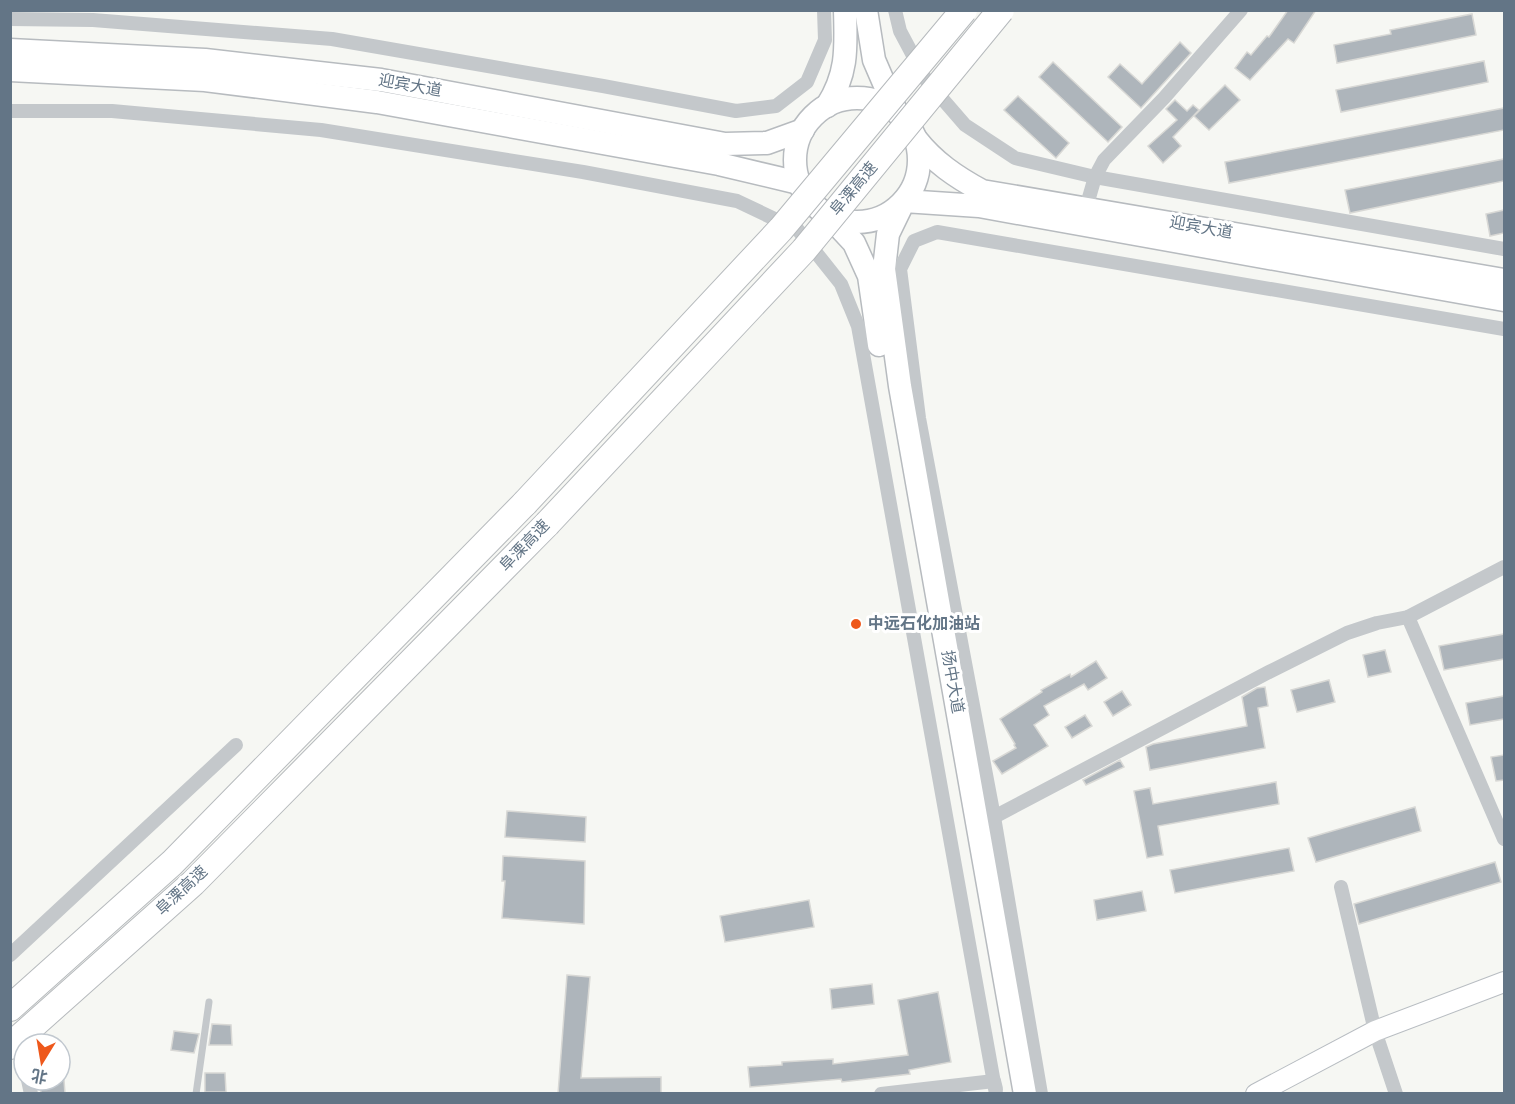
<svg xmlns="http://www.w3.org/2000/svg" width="1515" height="1104" viewBox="0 0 1515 1104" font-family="'Sofia Sans Condensed','Noto Sans SC',sans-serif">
<rect width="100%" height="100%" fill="#f6f7f3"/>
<!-- building -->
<g fill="#aeb5bb" stroke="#d8d8d5" stroke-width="1.5">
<path d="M 1288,10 L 1316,10 L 1294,43 L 1288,39 L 1250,80 L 1235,68 L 1247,52 L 1251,55 L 1267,36 L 1269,37 Z"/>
<path d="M 1472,14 L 1476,35 L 1337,63 L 1334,45 L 1391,34 L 1390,30 Z"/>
<path d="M 1180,42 L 1191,53 L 1141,108 L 1108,77 L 1120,64 L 1142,84 Z"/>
<path d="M 1484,61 L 1488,82 L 1341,112 L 1336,90 Z"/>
<path d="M 1053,62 L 1122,127 L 1108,142 L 1039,77 Z"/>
<path d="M 1225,85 L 1240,100 L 1209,130 L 1194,116 Z"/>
<path d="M 1018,96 L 1069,143 L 1056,158 L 1004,110 Z"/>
<path d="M 1175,100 L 1187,111 L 1193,105 L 1199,110 L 1173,137 L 1181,146 L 1163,163 L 1148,146 L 1177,120 L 1166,109 Z"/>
<path d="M 1504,108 L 1504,130 L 1229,183 L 1225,162 Z"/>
<path d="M 1504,159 L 1504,181 L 1350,213 L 1345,190 Z"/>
<path d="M 1504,210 L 1504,233 L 1490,236 L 1486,214 Z"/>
<path d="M 1504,634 L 1504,659 L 1444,670 L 1439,646 Z"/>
<path d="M 1385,650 L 1391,672 L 1368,677 L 1363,655 Z"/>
<path d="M 1096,661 L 1107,678 L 1088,690 L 1084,684 L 1044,706 L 1049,715 L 1034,725 L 1048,746 L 1002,774 L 993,761 L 1016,748 L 1014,745 L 1015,744 L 1000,719 L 1042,692 L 1041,690 L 1070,674 L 1071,677 Z"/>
<path d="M 1329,680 L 1335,702 L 1297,712 L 1291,690 Z"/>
<path d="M 1265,687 L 1268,706 L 1258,708 L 1265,748 L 1150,770 L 1146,747 L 1153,744 L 1247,726 L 1242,697 L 1257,688 Z"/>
<path d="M 1122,691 L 1131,705 L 1113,716 L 1104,702 Z"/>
<path d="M 1504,696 L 1504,719 L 1470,725 L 1466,703 Z"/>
<path d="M 1085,715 L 1092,726 L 1072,738 L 1065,727 Z"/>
<path d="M 1504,755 L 1504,780 L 1496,781 L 1491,757 Z"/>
<path d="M 1120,760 L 1124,767 L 1086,785 L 1083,780 Z"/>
<path d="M 1276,782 L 1279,804 L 1158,826 L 1163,855 L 1147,858 L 1134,791 L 1150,788 L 1153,804 Z"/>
<path d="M 1415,807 L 1421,831 L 1316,862 L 1308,838 Z"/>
<path d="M 507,811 L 586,817 L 585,842 L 505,837 Z"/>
<path d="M 1289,848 L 1294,871 L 1175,893 L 1170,870 Z"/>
<path d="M 503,856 L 585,861 L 584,924 L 502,918 L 505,881 L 502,881 Z"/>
<path d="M 1495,862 L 1501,882 L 1359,924 L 1354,904 Z"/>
<path d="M 1142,891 L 1146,911 L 1097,920 L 1094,900 Z"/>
<path d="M 809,900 L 814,927 L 725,942 L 720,916 Z"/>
<path d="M 567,975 L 590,977 L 581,1078 L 661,1077 L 661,1094 L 558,1094 Z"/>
<path d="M 872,984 L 874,1004 L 832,1009 L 830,989 Z"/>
<path d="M 938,992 L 951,1062 L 909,1070 L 910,1074 L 842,1082 L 841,1079 L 750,1087 L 748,1067 L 782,1065 L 782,1062 L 833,1059 L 833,1064 L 908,1055 L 898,1000 Z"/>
<path d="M 212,1024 L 231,1025 L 232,1045 L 209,1045 Z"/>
<path d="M 174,1031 L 199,1034 L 194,1053 L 171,1050 Z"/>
<path d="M 205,1073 L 225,1073 L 226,1092 L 205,1092 Z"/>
<path d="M 40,1080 L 64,1080 L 65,1094 L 41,1094 Z"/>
</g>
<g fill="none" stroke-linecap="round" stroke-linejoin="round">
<defs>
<path id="secondary" d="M 1256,1094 L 1375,1031 L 1504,982"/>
<g id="primary">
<path d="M 866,10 L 874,60 L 896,111"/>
<path d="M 10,50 L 205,60 L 381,80 L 725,144 L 767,143 L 803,130"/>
<path d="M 10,70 L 205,80 L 377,102 L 719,164 L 799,183"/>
<circle cx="857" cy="160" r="62"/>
<path d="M 827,106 C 848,73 846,48 845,10"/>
<path d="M 916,139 C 934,162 956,177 982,191 L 1504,280"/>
<path d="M 827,214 L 854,243 L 869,276 L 879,345"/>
<path d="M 1025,1094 L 900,386 L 884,269 L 888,234 L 904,201 L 979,206 L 1504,300"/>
</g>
<g id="highway">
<path d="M 10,1008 L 172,863 L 525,503"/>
<path d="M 10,1046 L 193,883 L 547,524"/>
</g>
</defs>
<!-- secondary casing -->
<use href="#secondary" stroke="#b8bdc2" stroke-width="22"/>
<!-- primary casing -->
<use href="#primary" stroke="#b7bbbf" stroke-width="25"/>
<!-- highway casing -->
<use href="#highway" stroke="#b6babd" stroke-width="28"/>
<!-- lane -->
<path stroke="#c4c8cb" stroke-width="7" d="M 196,1094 L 209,1002"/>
<!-- street -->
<g stroke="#c4c8cb" stroke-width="14">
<path d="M 895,10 L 900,31 L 926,80 L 965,125 L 1015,158 L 1095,177 L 1504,249"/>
<path d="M 10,19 L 93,20 L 332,39 L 603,86 L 736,111 L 776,106 L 807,82 L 825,40 L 824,10"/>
<path d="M 10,111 L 112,111 L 321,130 L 583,172 L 737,201 L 798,230 L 841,284 L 858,326 L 996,1094"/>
<path d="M 1086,208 L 1095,177 L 1104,160 L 1164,98 L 1241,10"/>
<path d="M 1408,617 L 1504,839"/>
<path d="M 994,817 L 1269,672 L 1347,633 L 1377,623 L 1408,617 L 1504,567"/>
<path d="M 1341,887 L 1375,1031 L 1396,1094"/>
<path d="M 10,955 L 236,745"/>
<path d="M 22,1050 L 24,1060"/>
<path d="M 28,1080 L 31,1094"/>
<path d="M 881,1094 L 994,1081 L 996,1089"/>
<path d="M 1041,1094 L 994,817 L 919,418 L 900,269 L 914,241 L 937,232 L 1504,329"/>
</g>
<!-- secondary -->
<use href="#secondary" stroke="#fff" stroke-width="20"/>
<!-- primary -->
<use href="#primary" stroke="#fff" stroke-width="22"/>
<!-- highway -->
<use href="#highway" stroke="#fff" stroke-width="26"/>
<defs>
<g id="highway-bridge">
<path d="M 525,503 L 781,229 L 964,10"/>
<path d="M 547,524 L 804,250 L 1001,10"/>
</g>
</defs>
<!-- highway-bridge casing -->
<use href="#highway-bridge" stroke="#b6babd" stroke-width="28" stroke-linecap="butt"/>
<!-- highway-bridge -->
<use href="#highway-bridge" stroke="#fff" stroke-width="26"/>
</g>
<!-- markers -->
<circle fill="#ee581b" stroke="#fff" stroke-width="2" cx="856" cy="624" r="6"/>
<g text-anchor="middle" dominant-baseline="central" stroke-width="6" stroke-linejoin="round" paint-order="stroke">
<!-- street labels -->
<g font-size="16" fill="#637586" stroke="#fff">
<text transform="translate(410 86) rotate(10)">迎宾大道</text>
<text transform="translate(854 189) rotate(-50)">阜溧高速</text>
<text transform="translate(1201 228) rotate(10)">迎宾大道</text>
<text transform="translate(525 546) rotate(-46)">阜溧高速</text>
<text transform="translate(952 682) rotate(80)">扬中大道</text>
<text transform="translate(182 891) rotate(-43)">阜溧高速</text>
</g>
<!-- poi labels -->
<g font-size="16" font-weight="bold" fill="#637586" stroke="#fff" text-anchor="start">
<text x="868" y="624">中远石化加油站</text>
</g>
</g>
<!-- border -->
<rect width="1515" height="1104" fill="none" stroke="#637586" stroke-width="24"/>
<!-- north arrow -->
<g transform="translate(42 1062) rotate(191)"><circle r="28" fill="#ffffff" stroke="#c1c8cf" stroke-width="1.5"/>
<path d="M0-4.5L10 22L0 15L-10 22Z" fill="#ee581b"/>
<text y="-9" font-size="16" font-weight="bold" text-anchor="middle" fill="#637586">北</text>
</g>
</svg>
